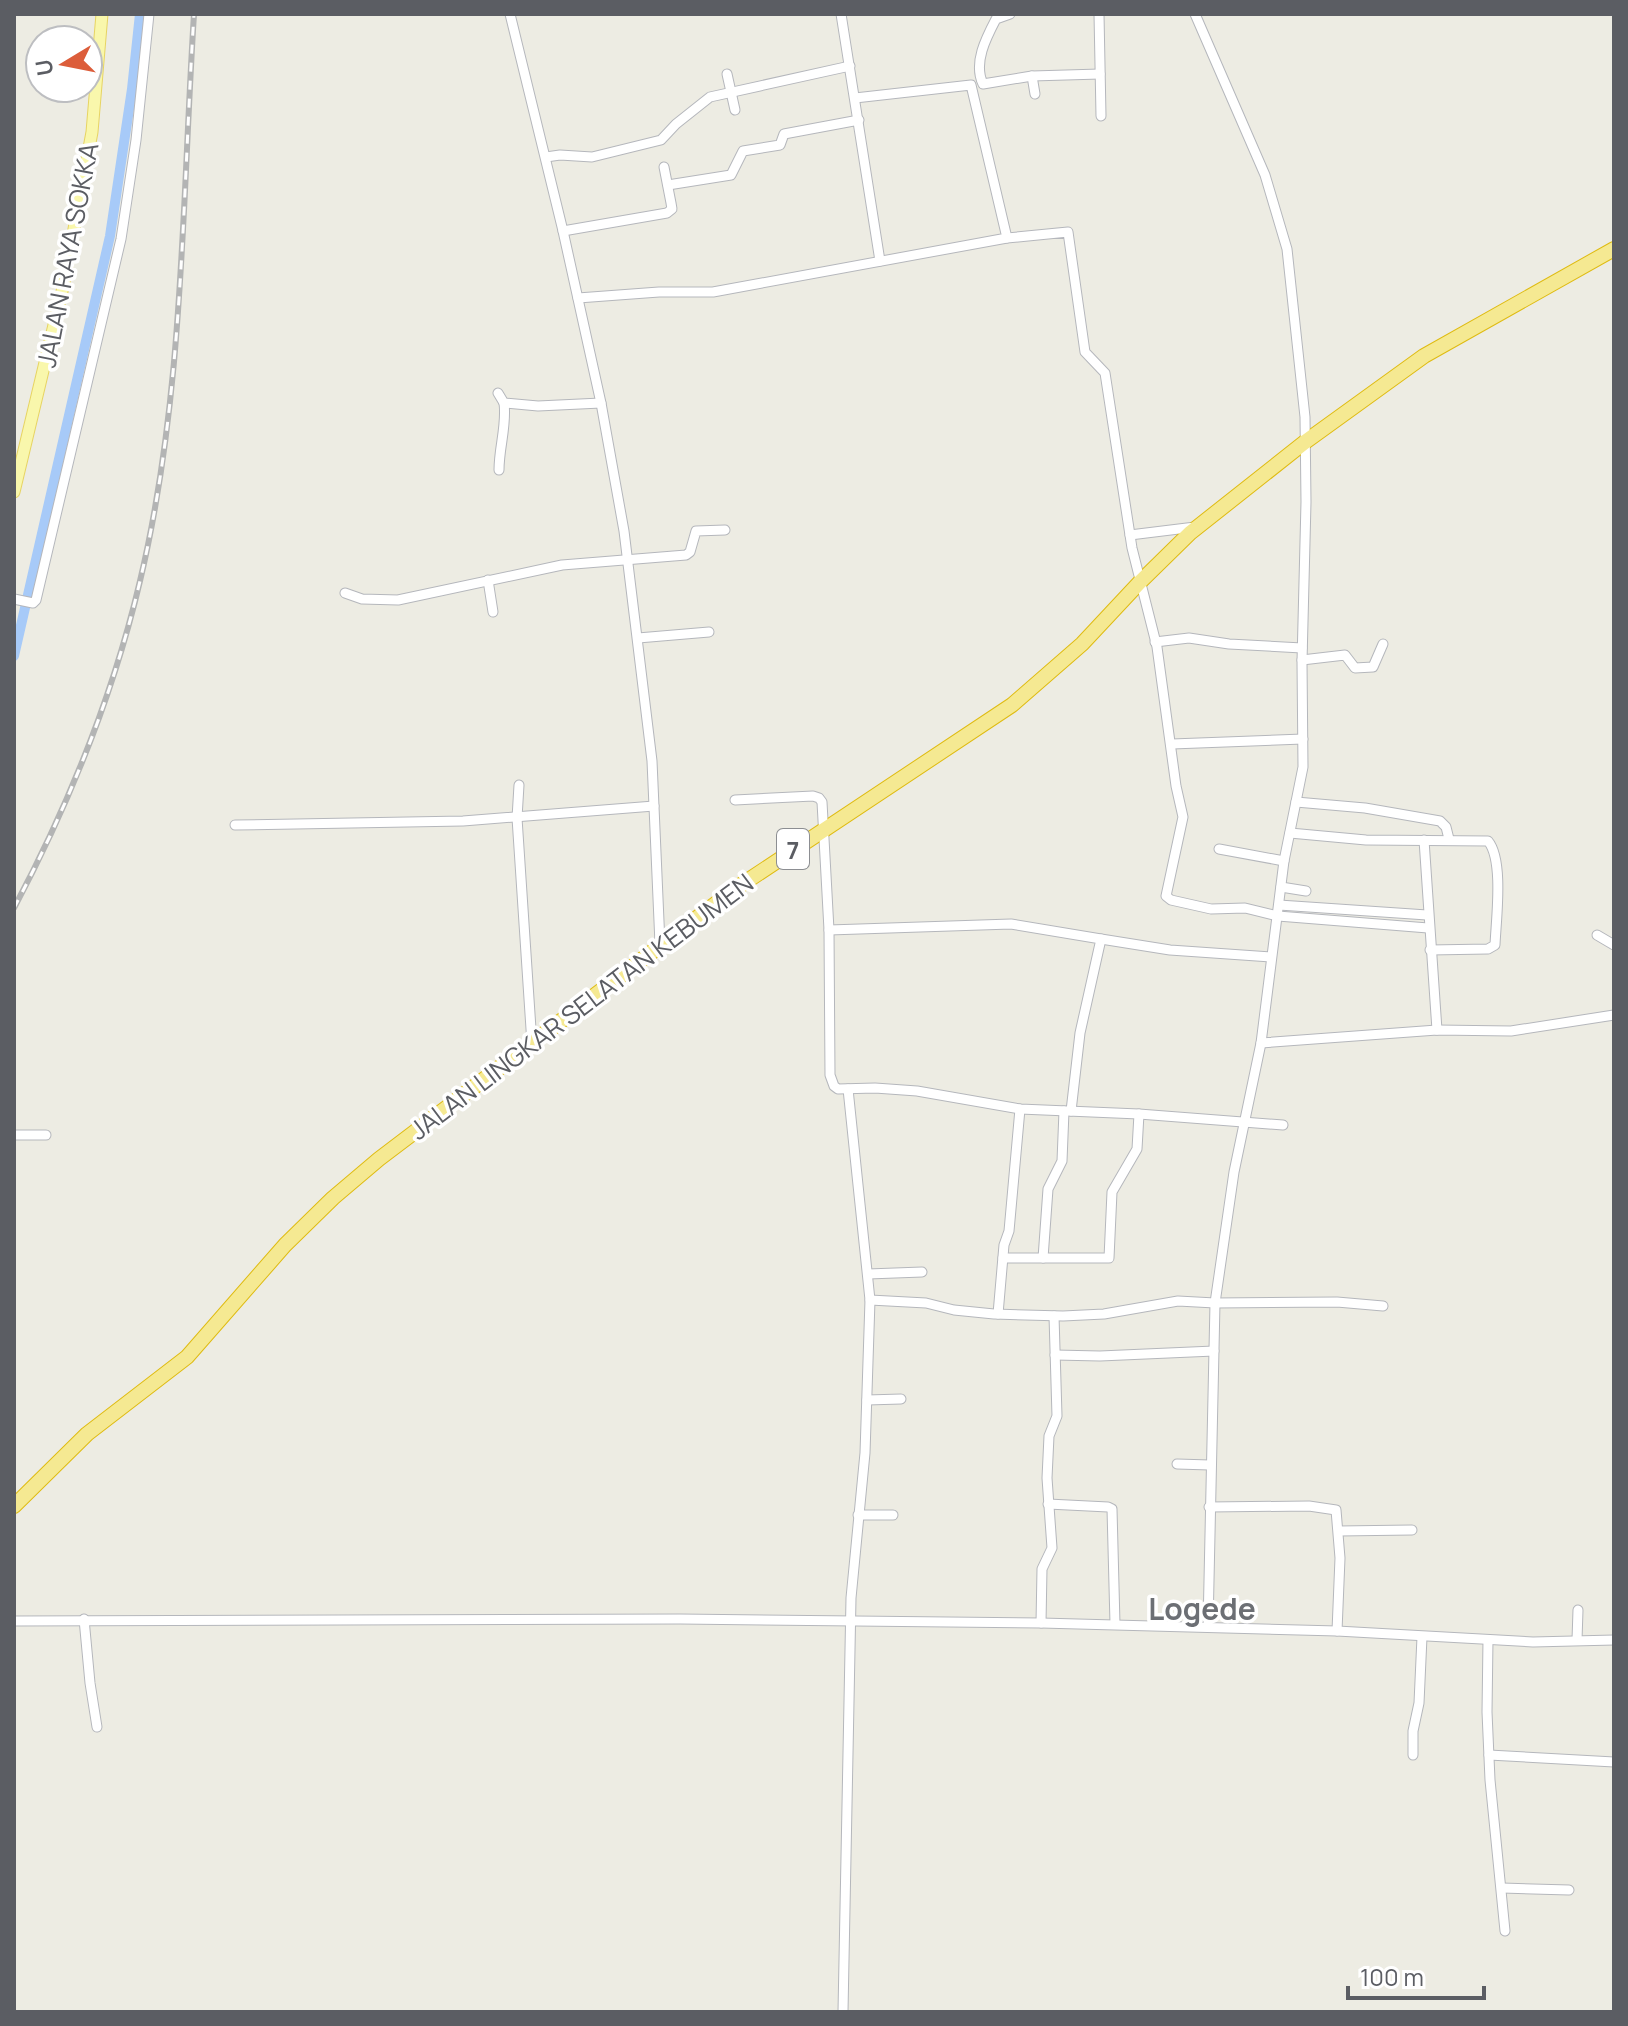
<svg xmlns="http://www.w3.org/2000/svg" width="1628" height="2026" viewBox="0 0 1628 2026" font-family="Manrope,sans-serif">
<rect width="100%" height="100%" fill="#edece3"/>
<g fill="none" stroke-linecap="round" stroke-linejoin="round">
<!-- canal -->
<path stroke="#a7caf8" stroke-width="10" d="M 14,656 L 110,236 L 132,89 L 140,14"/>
<defs>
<g id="minor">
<path d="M 510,14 L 563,231 L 601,403 L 624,531 L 652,761 L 660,944"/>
<path d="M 841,14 L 880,261"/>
<path d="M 1010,14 L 996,19 C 986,38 973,63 983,84 L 1032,76 L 1100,74"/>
<path d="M 1099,14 L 1101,116"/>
<path d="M 1195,14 L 1265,175 L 1287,249 L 1305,417 L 1306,502 L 1302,662 L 1303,767 L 1284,861 L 1261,1043 L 1234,1172 L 1215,1303 L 1208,1627"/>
<path d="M 727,74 L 735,110"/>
<path d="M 1032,76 L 1035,94"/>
<path d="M 546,157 L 560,155 L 592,157 L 661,140 L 676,124 L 710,97 L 850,66"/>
<path d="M 668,185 L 731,175 L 743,151 L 780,145 L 784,134 L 859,120"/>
<path d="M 563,231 L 667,213 L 672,209 L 671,203 L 664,167"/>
<path d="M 1007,238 L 1068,232 L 1085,352 L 1105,373 L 1132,548 L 1157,647 L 1176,786 L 1183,817 L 1166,896 L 1171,900 L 1211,909 L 1245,908 L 1278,916 L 1428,928"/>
<path d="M 578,298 L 659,292 L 713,292 L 1007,238 L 971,85 L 855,98"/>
<path d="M 498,393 L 504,403 L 538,406 L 601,403"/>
<path d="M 499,470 C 499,447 507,425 504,403"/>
<path d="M 1130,535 L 1195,527"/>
<path d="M 488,580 L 493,612"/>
<path d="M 345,593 L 362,599 L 398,600 L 562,565 L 686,555 L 690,552 L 696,531 L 725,530"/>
<path d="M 14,599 L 33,603 L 36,600 L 121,239 L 136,140 L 149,14"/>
<path d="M 638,638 L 709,632"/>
<path d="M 1155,642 L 1189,638 L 1229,644 L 1302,648"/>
<path d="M 1302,660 L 1345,655 L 1355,668 L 1373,667 L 1383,644"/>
<path d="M 1172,744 L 1303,739"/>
<path d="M 519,785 L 517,818 L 532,1044"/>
<path d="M 735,800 L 813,796 L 819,798 L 822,802 L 829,930 L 830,1075 L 834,1086 L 838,1089 L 875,1088 L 917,1091 L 1020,1109 L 1139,1114 L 1283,1125"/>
<path d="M 1296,802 L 1365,808 L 1440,821 L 1446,827 L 1449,839"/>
<path d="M 235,825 L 463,821 L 654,806"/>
<path d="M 1290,833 L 1366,840 L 1488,841 C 1504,860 1496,920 1495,945 L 1488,949 L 1430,950"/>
<path d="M 1424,840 L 1437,1030"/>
<path d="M 1219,849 L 1284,861"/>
<path d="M 1281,887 L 1306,891"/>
<path d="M 1279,905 L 1427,915"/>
<path d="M 829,930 L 1011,924 L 1101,939 L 1080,1033 L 1071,1111"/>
<path d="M 1597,935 L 1614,945"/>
<path d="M 1101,939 L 1170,950 L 1271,957"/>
<path d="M 1261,1043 L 1437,1030 L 1511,1031 L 1614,1015"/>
<path d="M 14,1135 L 46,1135"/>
<path d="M 1003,1258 L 1109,1258 L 1112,1192 L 1137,1149 L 1139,1114"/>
<path d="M 1043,1258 L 1048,1189 L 1062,1161 L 1064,1111"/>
<path d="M 868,1274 L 922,1272"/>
<path d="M 870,1300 L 926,1303 L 954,1310 L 994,1314 L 1063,1316 L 1104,1314 L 1178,1301 L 1215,1303 L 1337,1302 L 1383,1306"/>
<path d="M 998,1314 L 1004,1245 L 1009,1231 L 1020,1109"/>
<path d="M 1055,1355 L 1100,1356 L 1214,1351"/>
<path d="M 867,1400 L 901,1399"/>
<path d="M 1177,1464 L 1210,1465"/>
<path d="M 1048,1504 L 1108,1507 L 1112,1509 L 1115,1624"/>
<path d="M 1209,1507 L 1309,1506 L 1336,1510 L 1340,1558 L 1337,1631"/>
<path d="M 858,1515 L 893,1515"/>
<path d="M 1339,1531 L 1412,1530"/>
<path d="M 84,1619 L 90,1683 L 97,1727"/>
<path d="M 14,1621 L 680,1619 L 1041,1623 L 1337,1631 L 1533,1642 L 1614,1640"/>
<path d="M 1041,1623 L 1042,1569 L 1052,1548 L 1047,1478 L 1049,1436 L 1057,1416 L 1054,1316"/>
<path d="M 1488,1640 L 1487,1712 L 1490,1780 L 1505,1931"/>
<path d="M 1577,1640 L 1578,1610"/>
<path d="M 1413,1755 L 1413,1731 L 1419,1703 L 1422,1637"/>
<path d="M 1489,1755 L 1614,1762"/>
<path d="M 1502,1888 L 1569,1890"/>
<path d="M 843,2012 L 851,1598 L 865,1453 L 870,1300 L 848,1089"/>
</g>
<path id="major" d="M 14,492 L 64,283 L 92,132 L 102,14"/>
<path id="highway" d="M 14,1506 L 87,1434 L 187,1357 L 285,1245 L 333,1198 L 379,1159 L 735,889 L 1012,705 L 1082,644 L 1140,582 L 1190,533 L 1305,442 L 1424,356 L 1614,249"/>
</defs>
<!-- minor casing -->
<use href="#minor" stroke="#b5b7bc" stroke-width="11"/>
<!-- major casing -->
<use href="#major" stroke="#e7d462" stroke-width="13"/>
<!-- highway casing -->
<use href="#highway" stroke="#dfbb11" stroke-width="16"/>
<!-- minor -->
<use href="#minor" stroke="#fff" stroke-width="9"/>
<!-- major -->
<use href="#major" stroke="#f9f7ac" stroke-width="11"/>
<!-- highway -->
<use href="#highway" stroke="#f5e992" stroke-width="14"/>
<defs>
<path id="rail" d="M 14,908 C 69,804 113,696 140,581 C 184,396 182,202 194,14"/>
</defs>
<!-- rail casing -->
<use href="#rail" stroke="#b3b4b4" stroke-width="6"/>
<!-- rail -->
<use href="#rail" stroke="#fff" stroke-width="3" stroke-dasharray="9" stroke-linecap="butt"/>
</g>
<g text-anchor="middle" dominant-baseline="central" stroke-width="7" stroke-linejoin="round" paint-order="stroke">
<!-- shield labels -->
<rect fill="#fff" stroke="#8c8e92" stroke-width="2" x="777" y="829" width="32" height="40" rx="6"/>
<g font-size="24" font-weight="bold" fill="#5b5d63">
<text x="793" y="849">7</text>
</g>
<!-- street labels -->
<g font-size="26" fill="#5b5d63" stroke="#fff">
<text transform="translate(67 255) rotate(-79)">JALAN RAYA SOKKA</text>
<text transform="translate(581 1006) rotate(-37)">JALAN LINGKAR SELATAN KEBUMEN</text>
</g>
<!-- quarter labels -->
<g font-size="30" font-weight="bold" fill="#6c6f74" stroke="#fff">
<text x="1202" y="1608">Logede</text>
</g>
</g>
<!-- border -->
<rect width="1628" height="2026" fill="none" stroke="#5b5d63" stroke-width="32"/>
<!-- north arrow -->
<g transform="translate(64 64) rotate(260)"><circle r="38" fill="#ffffff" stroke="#bdbec1" stroke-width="2"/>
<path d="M0-6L14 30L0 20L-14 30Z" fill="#dc5d3a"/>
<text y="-12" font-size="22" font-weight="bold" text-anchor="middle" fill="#5b5d63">U</text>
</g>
<!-- scale -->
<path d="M1348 1986v12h136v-12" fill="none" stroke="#5b5d63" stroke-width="4"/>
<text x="1360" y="1986" font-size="24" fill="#5b5d63" stroke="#ffffff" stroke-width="6" paint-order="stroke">100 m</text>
</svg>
